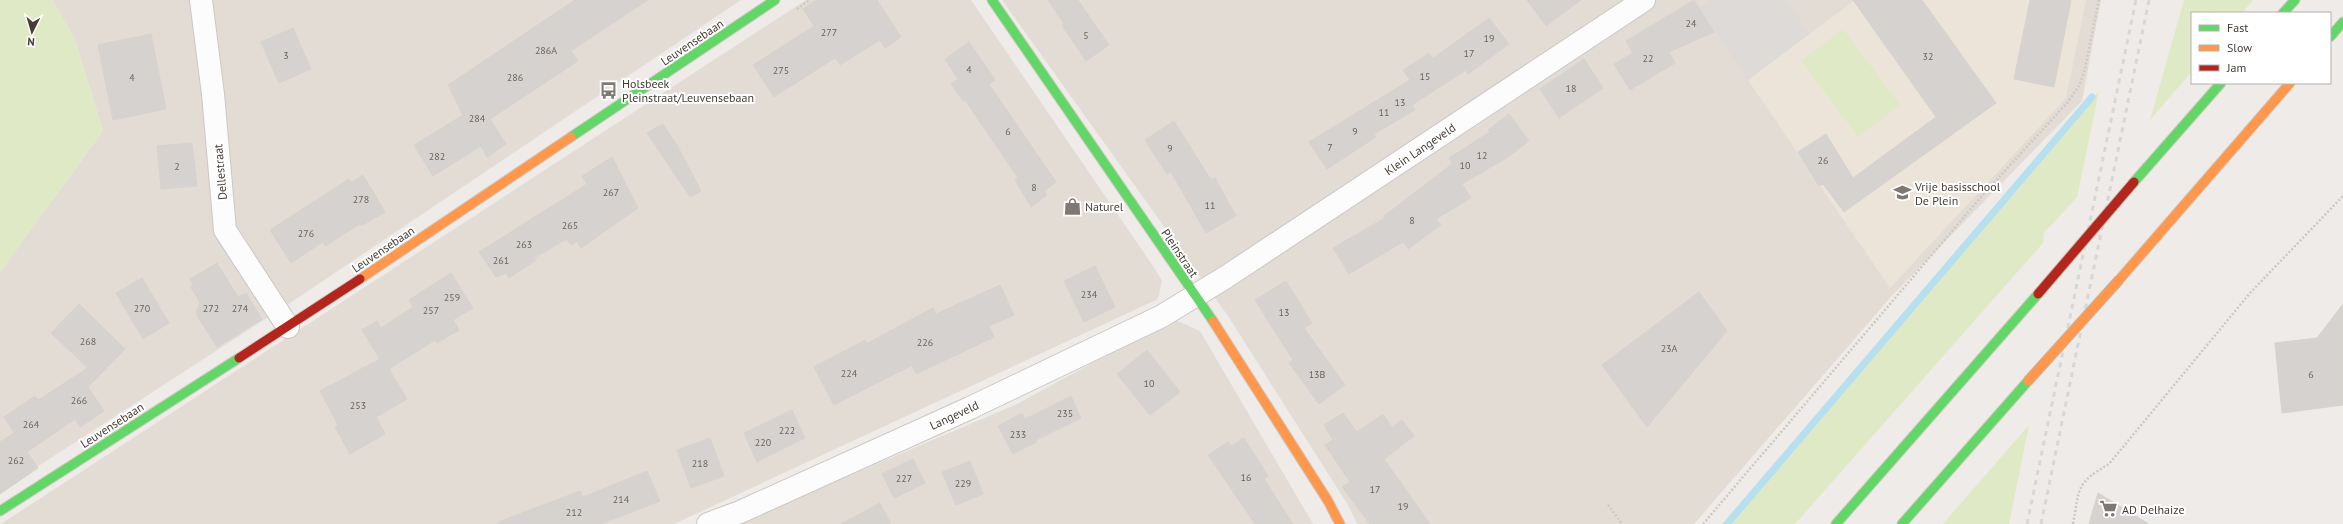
<svg xmlns="http://www.w3.org/2000/svg" width="2343" height="524" viewBox="0 0 2343 524" font-family="'PT Sans',sans-serif">
<rect width="100%" height="100%" fill="#eeebe8"/>
<!-- residential -->
<g fill="#e3dcd5">
<path d="M 52,0 L 741,0 L 290,303 L 0,491 L 0,272 L 103,131 L 74,37 Z"/>
<path d="M 806,0 L 971,0 L 1153,266 L 1162,281 L 1159,295 L 1156,300 L 674,524 L 1,524 Z"/>
<path d="M 1002,0 L 2101,0 L 2082,101 L 1890,298 L 1694,524 L 1357,524 L 1348,505 L 1228,316 Z"/>
<path d="M 1173,319 L 1200,331 L 1313,524 L 736,524 L 1017,404 Z"/>
</g>
<!-- education -->
<path fill="#ede4d9" d="M 1855,0 L 2086,0 L 2066,98 L 1890,288 L 1748,80 Z"/>
<!-- green -->
<g fill="#e0e9c6">
<path d="M 0,0 L 52,0 L 74,37 L 103,131 L 0,272 Z"/>
<path d="M 2184,0 L 2253,0 L 2242,13 L 2192,13 L 2192,71 L 2150,120 Z"/>
<path d="M 1843,29 L 1900,105 L 1858,137 L 1801,61 Z"/>
<path d="M 2099,91 L 2077,197 L 2044,233 L 2043,243 L 1795,524 L 1722,524 Z"/>
<path d="M 2029,425 L 2009,524 L 1943,524 Z"/>
</g>
<!-- parking -->
<path fill="#dedad7" d="M 1710,0 L 1787,0 L 1809,34 L 1748,80 L 1699,8 Z"/>
<g fill="none" stroke-linecap="round" stroke-linejoin="round">
<!-- stream -->
<path stroke="#b6dfef" stroke-width="7" d="M 1727,524 L 2092,97"/>
</g>
<!-- building -->
<g fill="#d6d2cf" stroke="#d7d2cd">
<path d="M 575,0 L 648,0 L 571,51 L 578,61 L 490,119 L 506,144 L 487,157 L 481,146 L 433,176 L 414,145 L 463,115 L 448,85 Z"/>
<path d="M 816,0 L 877,0 L 901,37 L 885,48 L 880,40 L 840,65 L 835,58 L 774,97 L 753,65 L 814,26 L 803,9 Z"/>
<path d="M 1048,0 L 1078,0 L 1109,45 L 1086,61 L 1062,25 L 1064,24 Z"/>
<path d="M 1527,0 L 1581,0 L 1546,26 Z"/>
<path d="M 1694,0 L 1714,32 L 1669,52 L 1675,63 L 1630,90 L 1614,64 L 1633,53 L 1626,41 Z"/>
<path d="M 1853,0 L 1922,0 L 1996,103 L 1844,212 L 1823,184 L 1819,186 L 1798,152 L 1826,134 L 1853,178 L 1936,117 Z"/>
<path d="M 2030,0 L 2071,0 L 2054,87 L 2014,79 Z"/>
<path d="M 1489,18 L 1509,44 L 1468,74 L 1466,70 L 1412,105 L 1415,110 L 1374,134 L 1376,137 L 1327,169 L 1309,142 L 1410,80 L 1403,70 L 1429,53 L 1432,59 Z"/>
<path d="M 293,28 L 311,69 L 279,83 L 261,42 Z"/>
<path d="M 151,34 L 166,109 L 113,120 L 98,45 Z"/>
<path d="M 969,42 L 995,80 L 989,84 L 1056,182 L 1044,191 L 1047,195 L 1031,207 L 1015,180 L 1018,178 L 965,100 L 963,101 L 951,84 L 958,79 L 945,59 Z"/>
<path d="M 1584,59 L 1603,88 L 1559,118 L 1540,89 Z"/>
<path d="M 1509,114 L 1529,141 L 1508,157 L 1462,184 L 1471,198 L 1436,219 L 1441,225 L 1408,249 L 1403,242 L 1349,274 L 1333,248 L 1385,218 L 1384,216 L 1452,164 L 1449,158 L 1490,132 L 1488,130 Z"/>
<path d="M 1174,121 L 1211,180 L 1215,178 L 1236,216 L 1206,233 L 1171,172 L 1167,174 L 1145,140 Z"/>
<path d="M 663,124 L 678,147 L 701,191 L 690,197 L 647,133 Z"/>
<path d="M 192,143 L 197,186 L 161,189 L 157,146 Z"/>
<path d="M 612,157 L 638,208 L 581,248 L 577,241 L 571,245 L 567,239 L 534,258 L 536,260 L 509,278 L 506,273 L 496,277 L 479,252 L 587,184 L 582,176 Z"/>
<path d="M 363,175 L 385,212 L 361,226 L 360,224 L 325,246 L 323,242 L 291,263 L 270,230 L 349,179 L 351,183 Z"/>
<path d="M 217,263 L 238,297 L 246,293 L 262,319 L 217,347 L 196,314 L 200,302 L 190,286 L 193,285 L 190,279 Z"/>
<path d="M 1095,266 L 1115,307 L 1084,322 L 1064,281 Z"/>
<path d="M 451,273 L 473,308 L 453,320 L 459,330 L 437,343 L 435,340 L 389,369 L 407,399 L 376,417 L 385,434 L 350,454 L 335,427 L 338,425 L 320,391 L 380,359 L 362,330 L 377,321 L 381,328 L 413,307 L 409,300 Z"/>
<path d="M 142,278 L 169,323 L 143,339 L 116,293 Z"/>
<path d="M 1286,281 L 1312,323 L 1304,328 L 1345,385 L 1319,404 L 1289,363 L 1293,360 L 1255,300 Z"/>
<path d="M 1000,285 L 1014,315 L 989,326 L 994,337 L 916,374 L 912,365 L 834,405 L 814,367 L 865,340 L 866,344 L 933,308 L 936,314 Z"/>
<path d="M 1699,292 L 1727,331 L 1647,427 L 1602,365 Z"/>
<path d="M 79,304 L 125,349 L 88,387 L 104,411 L 80,427 L 75,419 L 27,452 L 38,468 L 0,494 L 0,442 L 14,433 L 4,417 L 35,396 L 38,400 L 88,368 L 51,333 Z"/>
<path d="M 2343,304 L 2343,405 L 2282,413 L 2275,343 L 2317,338 Z"/>
<path d="M 1147,350 L 1180,392 L 1150,415 L 1117,374 Z"/>
<path d="M 1071,396 L 1081,418 L 1036,440 L 1037,442 L 1013,454 L 998,426 L 1022,413 L 1025,419 Z"/>
<path d="M 792,410 L 805,438 L 757,462 L 744,433 Z"/>
<path d="M 1343,413 L 1357,432 L 1383,414 L 1392,428 L 1402,420 L 1414,436 L 1384,459 L 1430,524 L 1370,524 L 1342,487 L 1350,482 L 1325,445 L 1333,440 L 1324,425 Z"/>
<path d="M 710,438 L 724,476 L 691,488 L 677,450 Z"/>
<path d="M 1244,438 L 1268,476 L 1264,479 L 1293,524 L 1255,524 L 1208,455 L 1228,442 L 1231,446 Z"/>
<path d="M 913,459 L 925,483 L 894,498 L 882,474 Z"/>
<path d="M 970,461 L 983,494 L 956,505 L 942,472 Z"/>
<path d="M 647,471 L 660,501 L 601,524 L 498,524 L 498,522 L 580,491 L 583,497 Z"/>
<path d="M 2098,493 L 2149,524 L 2089,524 Z"/>
<path d="M 880,503 L 891,524 L 841,524 Z"/>
</g>
<g fill="none" stroke-linecap="round" stroke-linejoin="round">
<defs>
<g id="street">
<path d="M 201,0 L 213,94 L 225,230 L 288,327"/>
<path d="M 708,524 L 740,512 L 970,408 L 1162,316 L 1226,277 L 1644,0"/>
</g>
<g id="fast">
<path d="M 992,0 L 1213,321"/>
<path d="M 2283,13 L 2295,0"/>
<path d="M 2330,37 L 2343,22"/>
<path d="M 571,137 L 775,0"/>
<path d="M 2134,182 L 2221,83"/>
<path d="M 0,511 L 239,358"/>
<path d="M 1836,524 L 2038,294"/>
<path d="M 1902,524 L 2028,381"/>
</g>
<g id="slow">
<path d="M 360,279 L 571,137"/>
<path d="M 2119,280 L 2290,83"/>
<path d="M 1213,321 L 1328,501 L 1340,524"/>
</g>
<path id="jam" d="M 239,358 L 360,279"/>
</defs>
<!-- street casing -->
<use href="#street" stroke="#cbc7c4" stroke-width="24"/>
<!-- fast casing -->
<use href="#fast" stroke="#cfc9c0" stroke-width="11"/>
<!-- slow casing -->
<use href="#slow" stroke="#cfc9c0" stroke-width="11"/>
<!-- jam casing -->
<use href="#jam" stroke="#cfc9c0" stroke-width="11"/>
<!-- path -->
<g stroke="#cdcac6" stroke-width="2.5" stroke-dasharray="2 2" stroke-linecap="butt">
<path d="M 797,9 L 810,0"/>
<path d="M 1608,505 L 1622,524"/>
<path d="M 1703,524 L 1981,197 L 2067,103 L 2079,86 L 2084,73 L 2099,0"/>
<path d="M 2073,524 C 2080,487 2075,484 2109,464 L 2250,293 L 2343,196"/>
</g>
<!-- street -->
<use href="#street" stroke="#fcfcfc" stroke-width="22"/>
<!-- fast -->
<use href="#fast" stroke="#63d668" stroke-width="9"/>
<!-- slow -->
<use href="#slow" stroke="#ff974d" stroke-width="9"/>
<!-- jam -->
<use href="#jam" stroke="#b3261e" stroke-width="9"/>
<!-- rail -->
<g stroke="#d8d7d7" stroke-width="3" stroke-dasharray="5 5" stroke-linecap="butt">
<path d="M 2027,524 L 2136,0"/>
<path d="M 2041,524 L 2149,0"/>
</g>
<defs>
<path id="slow-bridge" d="M 2028,381 L 2119,280"/>
<path id="jam-bridge" d="M 2038,294 L 2134,182"/>
</defs>
<!-- slow-bridge casing -->
<use href="#slow-bridge" stroke="#c7b5a2" stroke-width="11" stroke-linecap="butt"/>
<!-- jam-bridge casing -->
<use href="#jam-bridge" stroke="#c7b5a2" stroke-width="11" stroke-linecap="butt"/>
<!-- slow-bridge -->
<use href="#slow-bridge" stroke="#ff974d" stroke-width="9"/>
<!-- jam-bridge -->
<use href="#jam-bridge" stroke="#b3261e" stroke-width="9"/>
</g>
<!-- icons -->
<defs>
<symbol id="bus-bare" viewBox="-9 -9 18 18"><path d="M-5-6H5V4H4V6H2V4H-2V6H-4V4H-5ZM-3.5-4V0h7V-4ZM-3.5 1.2v1.5H-2V1.2ZM2 1.2v1.5H3.5V1.2Z" fill="#807973" stroke="#fff" stroke-width="2.5" paint-order="stroke"/></symbol>
<symbol id="school-bare" viewBox="-9 -9 18 18"><path d="M0-5L7-2L0 1L-7-2ZM-4 1L0 2.5L4 1V4Q0 6-4 4Z" fill="#807973" stroke="#fff" stroke-width="2.5" paint-order="stroke"/></symbol>
<symbol id="shop-bare" viewBox="-9 -9 18 18"><path d="M-5-2.5h2.3a2.7 3.5 0 0 1 5.4 0H5L5.5 6h-11ZM-1.5-2.5h3a1.5 2.3 0 0 0-3 0Z" fill="#807973" stroke="#fff" stroke-width="2.5" paint-order="stroke"/></symbol>
<symbol id="supermarket-bare" viewBox="-9 -9 18 18"><path d="M-6-5.5h2.5l.6 2H6L4.5 2H-2.5L-4.4-4H-6ZM-1.5 3.2a1.3 1.3 0 1 0 .1 0ZM3 3.2a1.3 1.3 0 1 0 .1 0Z" fill="#807973" stroke="#fff" stroke-width="2.5" paint-order="stroke"/></symbol>
</defs>
<g fill-rule="evenodd">
<use href="#bus-bare" x="596" y="78" width="25" height="25"/>
<use href="#school-bare" x="1890" y="180" width="25" height="25"/>
<use href="#shop-bare" x="1060" y="194" width="25" height="25"/>
<use href="#supermarket-bare" x="2096" y="496" width="25" height="25"/>
</g>
<g text-anchor="middle" dominant-baseline="central" stroke-width="4" stroke-linejoin="round" paint-order="stroke">
<!-- number labels -->
<g font-size="10" fill="#6b635c">
<text x="1691" y="23">24</text>
<text x="829" y="32">277</text>
<text x="1086" y="35">5</text>
<text x="1489" y="38">19</text>
<text x="546" y="50">286A</text>
<text x="1469" y="53">17</text>
<text x="286" y="55">3</text>
<text x="1928" y="56">32</text>
<text x="1648" y="58">22</text>
<text x="969" y="69">4</text>
<text x="781" y="70">275</text>
<text x="1425" y="76">15</text>
<text x="132" y="77">4</text>
<text x="515" y="77">286</text>
<text x="1571" y="88">18</text>
<text x="1400" y="102">13</text>
<text x="1384" y="112">11</text>
<text x="477" y="118">284</text>
<text x="1008" y="131">6</text>
<text x="1355" y="131">9</text>
<text x="1330" y="147">7</text>
<text x="1170" y="148">9</text>
<text x="1482" y="155">12</text>
<text x="437" y="156">282</text>
<text x="1823" y="160">26</text>
<text x="1465" y="165">10</text>
<text x="177" y="166">2</text>
<text x="1034" y="187">8</text>
<text x="611" y="192">267</text>
<text x="361" y="199">278</text>
<text x="1210" y="205">11</text>
<text x="1412" y="220">8</text>
<text x="570" y="225">265</text>
<text x="306" y="233">276</text>
<text x="524" y="244">263</text>
<text x="501" y="260">261</text>
<text x="1089" y="294">234</text>
<text x="452" y="297">259</text>
<text x="142" y="308">270</text>
<text x="211" y="308">272</text>
<text x="240" y="308">274</text>
<text x="431" y="310">257</text>
<text x="1284" y="312">13</text>
<text x="88" y="341">268</text>
<text x="925" y="342">226</text>
<text x="1669" y="348">23A</text>
<text x="849" y="373">224</text>
<text x="1317" y="374">13B</text>
<text x="2311" y="374">6</text>
<text x="1149" y="383">10</text>
<text x="79" y="400">266</text>
<text x="358" y="405">253</text>
<text x="1065" y="413">235</text>
<text x="31" y="424">264</text>
<text x="787" y="430">222</text>
<text x="1018" y="434">233</text>
<text x="763" y="442">220</text>
<text x="16" y="460">262</text>
<text x="700" y="463">218</text>
<text x="1246" y="477">16</text>
<text x="904" y="478">227</text>
<text x="963" y="483">229</text>
<text x="1375" y="489">17</text>
<text x="621" y="499">214</text>
<text x="1403" y="506">19</text>
<text x="574" y="512">212</text>
</g>
<!-- street labels -->
<g font-size="12" fill="#453c34" stroke="#fff">
<text transform="translate(692 42) rotate(-34)">Leuvensebaan</text>
<text transform="translate(1420 149) rotate(-34)">Klein Langeveld</text>
<text transform="translate(220 172) rotate(-95)">Dellestraat</text>
<text transform="translate(383 249) rotate(-34)">Leuvensebaan</text>
<text transform="translate(1180 253) rotate(56)">Pleinstraat</text>
<text transform="translate(954 415) rotate(-25)">Langeveld</text>
<text transform="translate(112 425) rotate(-33)">Leuvensebaan</text>
</g>
<!-- poi labels -->
<g font-size="12" fill="#453c34" stroke="#fff" text-anchor="start">
<text x="622" y="83">Holsbeek<tspan x="622" dy="14">Pleinstraat/Leuvensebaan</tspan></text>
<text x="1915" y="186">Vrije basisschool<tspan x="1915" dy="14">De Plein</tspan></text>
<text x="1085" y="206">Naturel</text>
<text x="2122" y="509">AD Delhaize</text>
</g>
</g>
<!-- legend -->
<rect x="2191" y="12" width="140" height="72" fill="#ffffff" stroke="#b5b1ae"/>
<rect x="2199" y="25" width="20" height="6" fill="#63d668" stroke="#b5b1ae"/>
<text x="2227" y="32" font-size="12" fill="#453c34">Fast</text>
<rect x="2199" y="45" width="20" height="6" fill="#ff974d" stroke="#b5b1ae"/>
<text x="2227" y="52" font-size="12" fill="#453c34">Slow</text>
<rect x="2199" y="65" width="20" height="6" fill="#b3261e" stroke="#b5b1ae"/>
<text x="2227" y="72" font-size="12" fill="#453c34">Jam</text>
<!-- north arrow -->
<g transform="translate(32 32) rotate(185)" stroke="#ffffff" stroke-width="3" paint-order="stroke">
<path d="M0-3L7 15L0 10L-7 15Z" fill="#453c34"/>
<text y="-6" font-size="11" font-weight="bold" text-anchor="middle" fill="#453c34">N</text>
</g>
</svg>
